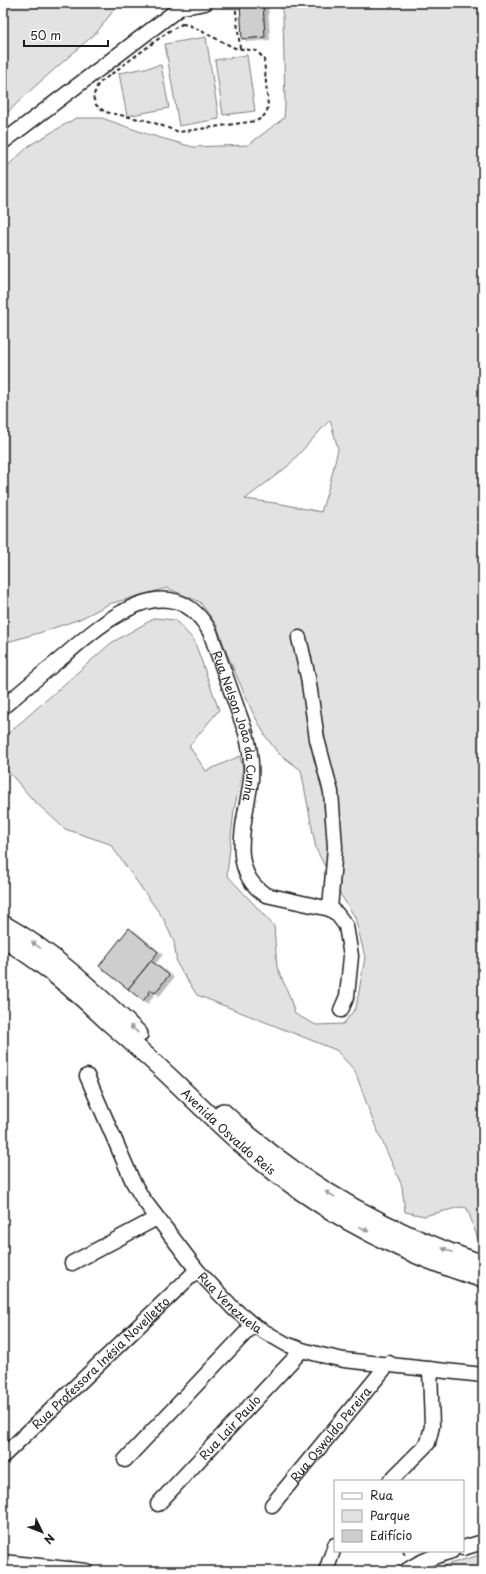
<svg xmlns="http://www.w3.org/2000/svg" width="486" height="1574" viewBox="0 0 486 1574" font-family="'Playpen Sans',sans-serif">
<defs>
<filter id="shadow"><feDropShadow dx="4.5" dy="2.5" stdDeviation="0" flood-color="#0004"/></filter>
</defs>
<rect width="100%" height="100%" fill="#fff"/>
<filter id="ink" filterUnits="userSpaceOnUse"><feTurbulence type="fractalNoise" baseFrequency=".025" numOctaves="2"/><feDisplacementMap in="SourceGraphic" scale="8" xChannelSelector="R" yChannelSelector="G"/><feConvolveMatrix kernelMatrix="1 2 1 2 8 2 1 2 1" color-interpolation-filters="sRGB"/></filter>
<g filter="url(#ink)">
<!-- green -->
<g fill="#e2e2e2" stroke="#7f7f7f" fill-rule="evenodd">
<path d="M 3,3 L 119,3 L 97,32 L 32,89 L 3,117 Z"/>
<path d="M 280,3 L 483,3 L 483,1234 L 480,1245 L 467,1208 L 461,1207 L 424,1216 L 405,1212 L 402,1186 L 371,1116 L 355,1071 L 336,1050 L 197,995 L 177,964 L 174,942 L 163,918 L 110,844 L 65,829 L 33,800 L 7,770 L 3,767 L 3,738 L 111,643 L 155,618 L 175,620 L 194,640 L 219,710 L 189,746 L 206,771 L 240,756 L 243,769 L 234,810 L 227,875 L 274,926 L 277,967 L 289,995 L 295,1014 L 316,1025 L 343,1024 L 356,1008 L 365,957 L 355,917 L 335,886 L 316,849 L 301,770 L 278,753 L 266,737 L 252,711 L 227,654 L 217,626 L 200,602 L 167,588 L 109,604 L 80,619 L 42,632 L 11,641 L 3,642 L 3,170 L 30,145 L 76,118 L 102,118 L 147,134 L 193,147 L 248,145 L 284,118 L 285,105 L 283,16 ZM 330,420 L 338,449 L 330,483 L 321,512 L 282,504 L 245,499 L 287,467 Z"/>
<path d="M 206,37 L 219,119 L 179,126 L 165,44 Z"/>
<path d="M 247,55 L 255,111 L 223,115 L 215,60 Z"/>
<path d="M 161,65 L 169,108 L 127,116 L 119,73 Z"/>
<path d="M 483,1554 L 483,1571 L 426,1571 Z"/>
</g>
<!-- building -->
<g fill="#cecece" stroke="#1c1c1c" filter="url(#shadow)">
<path d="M 240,3 L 263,3 L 265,37 L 242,39 Z"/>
<path d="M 129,928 L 158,952 L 128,989 L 99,966 Z"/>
<path d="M 151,961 L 169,975 L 155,993 L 151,990 L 143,1001 L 128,989 Z"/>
</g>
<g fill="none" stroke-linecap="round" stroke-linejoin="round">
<defs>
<g id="minor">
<path d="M 3,142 L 181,7 L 205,3"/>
<path d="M 299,638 L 308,677 L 317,739 L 331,792 L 335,847 L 330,909"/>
<path id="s1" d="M 3,707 C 23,690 43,673 64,656 C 103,622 171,562 210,632 L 246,733 C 250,748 252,763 251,779 C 247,816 225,870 266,895 L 330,909 L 337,914 L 346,926 L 351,956 L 347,996 L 341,1010"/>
<path id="s2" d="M 87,1076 L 133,1182 L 143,1199 L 197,1270 L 233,1308 L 253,1325 L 286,1344 L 302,1350 L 321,1355 L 344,1360 L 483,1375"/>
<path d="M 72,1263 L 157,1218"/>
<path id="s3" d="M 3,1456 L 197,1270"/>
<path d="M 125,1460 L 253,1325"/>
<path d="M 390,1481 L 428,1443 L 432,1426 L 430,1369"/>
<path id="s4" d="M 158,1504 L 302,1350"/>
<path id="s5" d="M 272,1505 L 389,1363"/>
<path d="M 463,1548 L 483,1542"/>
<path d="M 3,1562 L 86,1571"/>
<path d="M 326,1571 L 335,1545"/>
<path d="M 406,1571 C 420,1561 435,1556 452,1551"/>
</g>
<g id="major">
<path d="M 3,924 C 55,953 97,994 139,1034"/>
<path id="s6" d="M 3,939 C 42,962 74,990 107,1021 C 129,1040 151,1059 172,1079 C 198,1104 224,1130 251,1153 C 319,1211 399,1253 483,1279"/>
<path d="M 223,1112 C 297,1182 387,1232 483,1264"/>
</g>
</defs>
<!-- minor casing -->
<use href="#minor" stroke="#1c1c1c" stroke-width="17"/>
<!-- major casing -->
<use href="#major" stroke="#1c1c1c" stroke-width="20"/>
<!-- path -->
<g stroke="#1c1c1c" stroke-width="2" stroke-dasharray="4 3" stroke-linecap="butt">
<path d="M 235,3 L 240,48"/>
<path d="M 182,24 L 189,25 L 235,48 L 257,51 L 264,59 L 268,106 C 267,114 264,117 256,121 L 179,132 L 149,121 L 105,112 L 96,105 L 93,97 L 98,84 L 169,31 Z"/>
<path d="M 403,1551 L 406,1557"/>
</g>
<!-- minor -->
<use href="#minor" stroke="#fff" stroke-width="14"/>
<!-- major -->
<use href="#major" stroke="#fff" stroke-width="17"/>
</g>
<!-- one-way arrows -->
<defs><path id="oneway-solid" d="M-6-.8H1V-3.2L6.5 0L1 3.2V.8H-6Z"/></defs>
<g fill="#999">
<use href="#oneway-solid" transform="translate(36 945) rotate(-145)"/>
<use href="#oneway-solid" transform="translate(134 1029) rotate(-137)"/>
<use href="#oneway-solid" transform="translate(330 1194) rotate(-149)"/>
<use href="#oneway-solid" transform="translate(364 1229) rotate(29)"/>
<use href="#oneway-solid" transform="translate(447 1250) rotate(-158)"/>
</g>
</g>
<g text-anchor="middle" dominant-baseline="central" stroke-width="3.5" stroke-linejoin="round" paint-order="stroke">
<!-- street labels -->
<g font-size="12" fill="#1c1c1c" stroke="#fff">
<text stroke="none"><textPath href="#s1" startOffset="354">Rua Nelson João da Cunha</textPath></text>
<text stroke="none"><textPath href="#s6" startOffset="297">Avenida Osvaldo Reis</textPath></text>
<text stroke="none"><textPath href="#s2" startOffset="271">Rua Venezuela</textPath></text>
<text stroke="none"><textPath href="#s3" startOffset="135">Rua Professora Inésia Novelletto</textPath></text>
<text stroke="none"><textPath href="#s4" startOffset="105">Rua Lair Paulo</textPath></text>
<text stroke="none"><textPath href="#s5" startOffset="92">Rua Oswaldo Pereira</textPath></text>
</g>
</g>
<!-- margin -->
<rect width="486" height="1574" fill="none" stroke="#fff" stroke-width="16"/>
<rect x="8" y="8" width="470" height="1558" fill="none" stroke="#1c1c1c" stroke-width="1.5" filter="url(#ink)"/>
<!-- legend -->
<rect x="334" y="1480" width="130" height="72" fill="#ffffff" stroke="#a4a4a4"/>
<rect x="342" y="1493" width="20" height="6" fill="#ffffff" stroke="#a4a4a4"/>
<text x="370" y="1500" font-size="12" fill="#1c1c1c">Rua</text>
<rect x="342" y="1510" width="20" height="12" fill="#e2e2e2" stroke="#a4a4a4"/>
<text x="370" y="1520" font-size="12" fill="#1c1c1c">Parque</text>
<rect x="342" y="1530" width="20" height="12" fill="#cecece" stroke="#a4a4a4"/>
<text x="370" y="1540" font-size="12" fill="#1c1c1c">Edifício</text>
<!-- north arrow -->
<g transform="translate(42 1532) rotate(133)" stroke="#ffffff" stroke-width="3" paint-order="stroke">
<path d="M0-3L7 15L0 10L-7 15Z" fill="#1c1c1c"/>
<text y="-6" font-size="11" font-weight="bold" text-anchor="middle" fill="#1c1c1c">N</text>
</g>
<!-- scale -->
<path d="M24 40v6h84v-6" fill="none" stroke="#1c1c1c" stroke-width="2"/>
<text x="30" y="40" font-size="12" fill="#1c1c1c" stroke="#ffffff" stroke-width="3" paint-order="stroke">50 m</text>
</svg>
